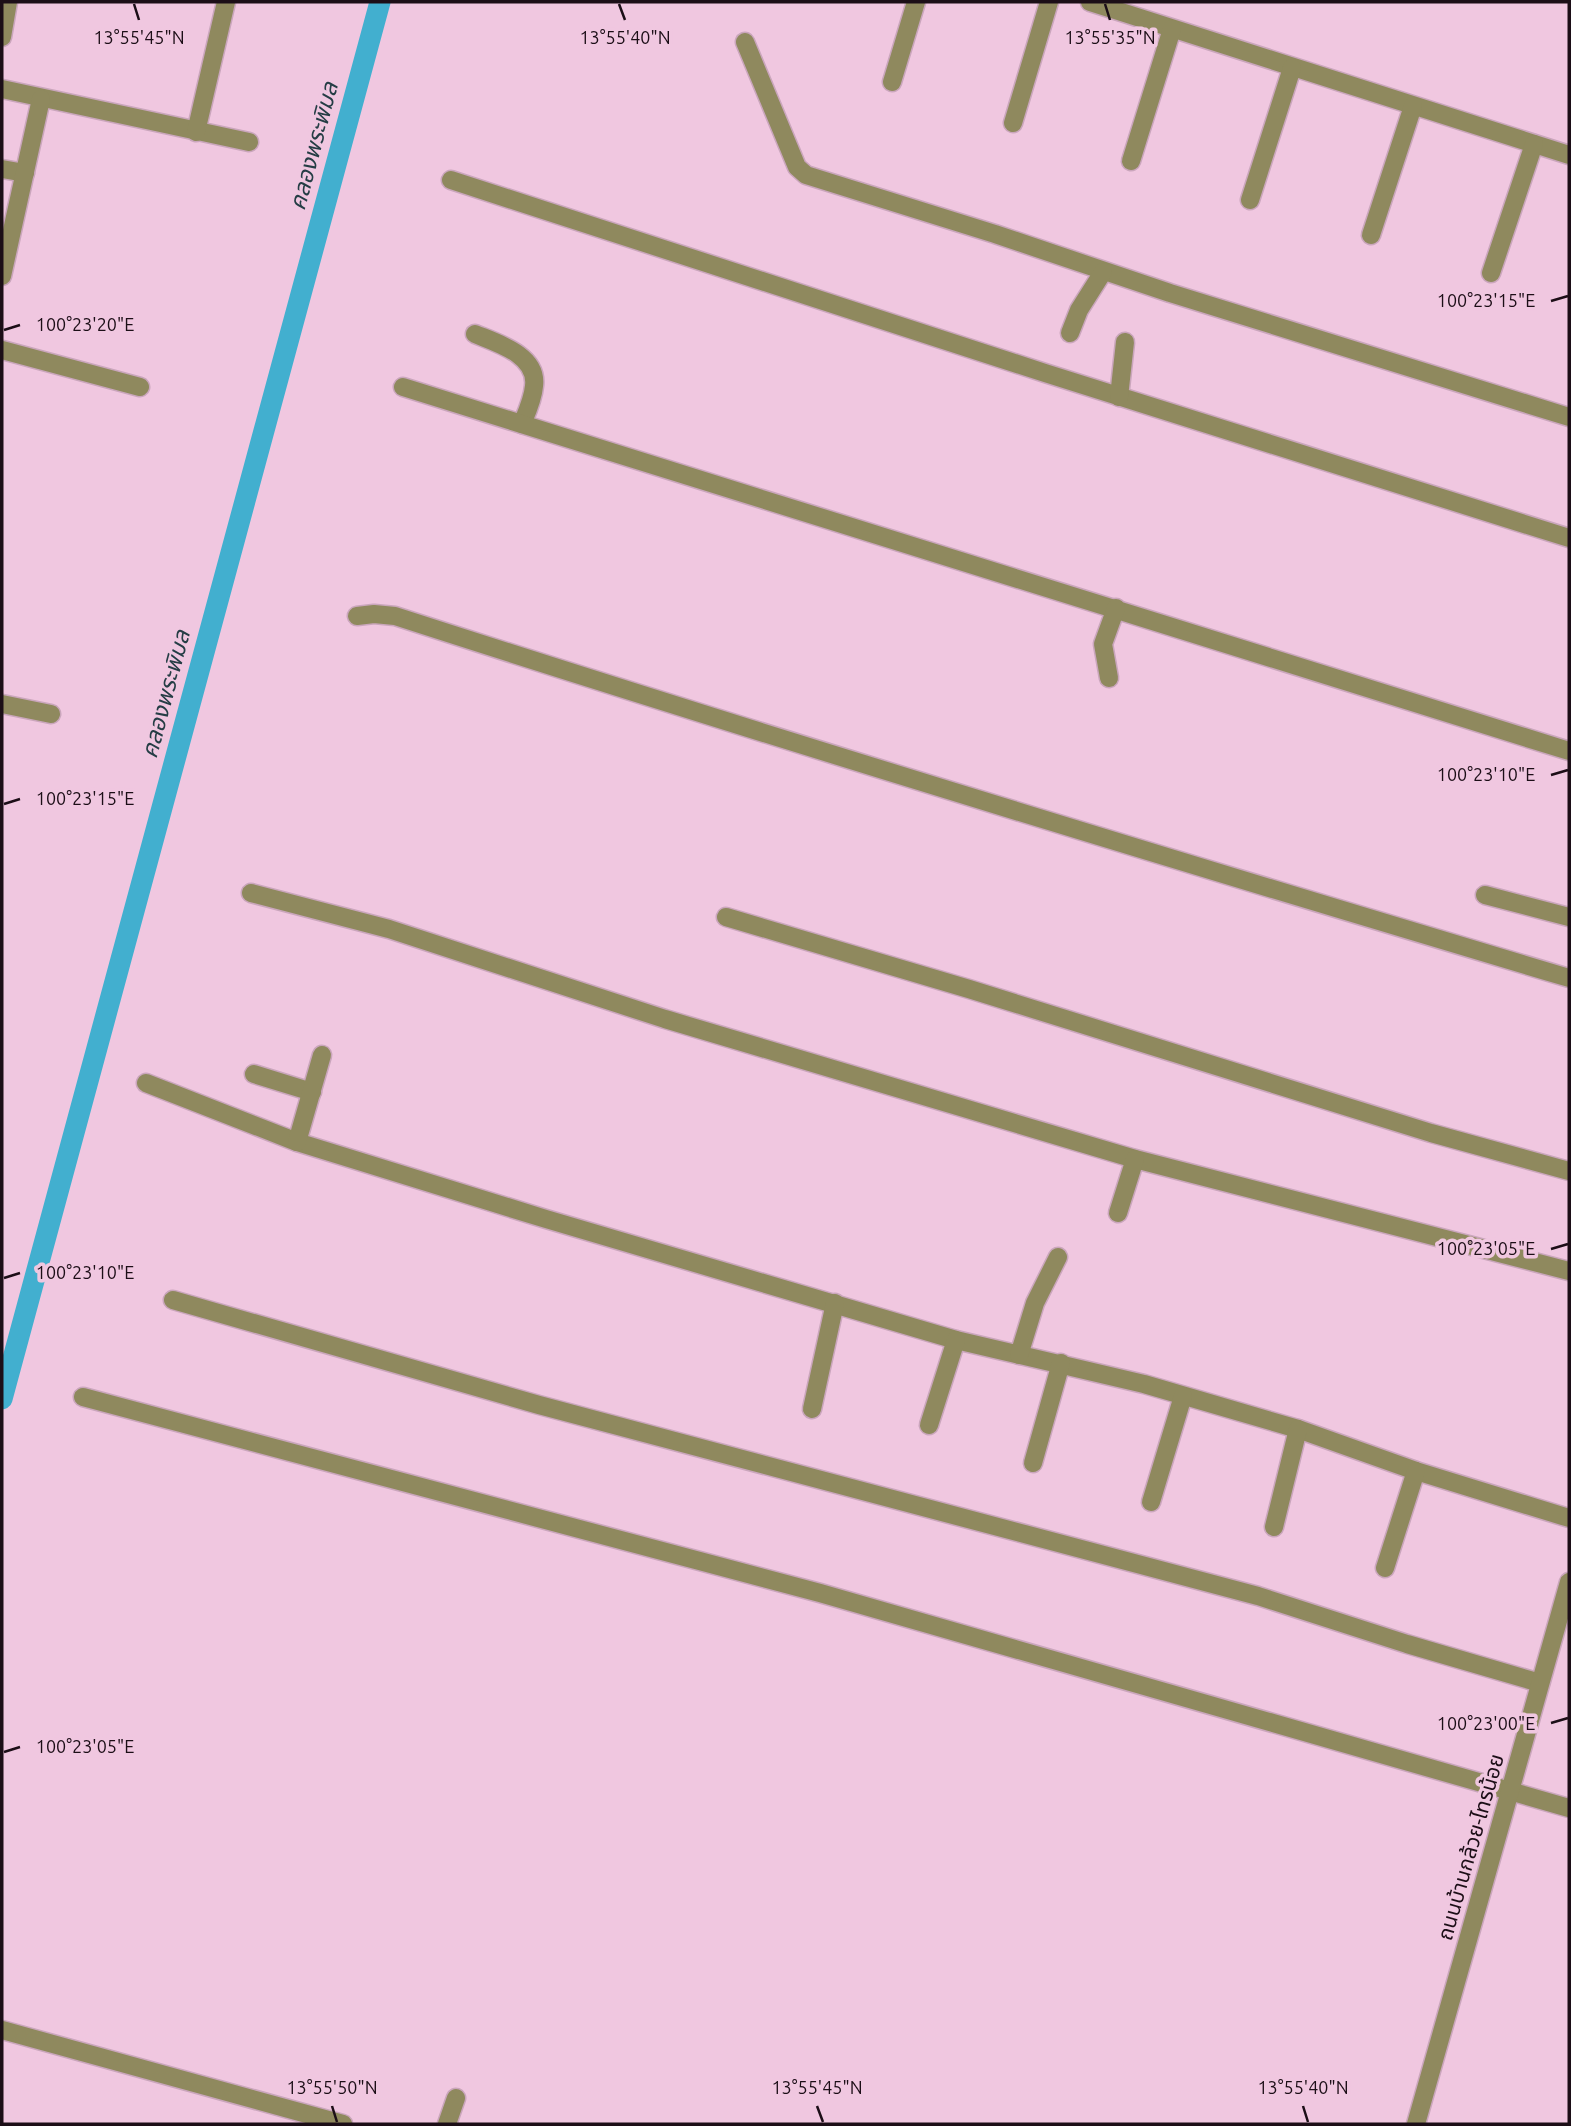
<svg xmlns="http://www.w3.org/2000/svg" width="1571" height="2126" font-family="Ubuntu,'Noto Sans Thai',sans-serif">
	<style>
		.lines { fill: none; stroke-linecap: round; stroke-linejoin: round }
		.canal { stroke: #42afcf; stroke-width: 21 }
		.minor-casing { stroke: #caa6bc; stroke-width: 21 }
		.minor { stroke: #8f895e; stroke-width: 18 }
		.ticks { fill: none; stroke: #1c0e17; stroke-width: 2.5 }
		.labels { text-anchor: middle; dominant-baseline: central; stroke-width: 7; stroke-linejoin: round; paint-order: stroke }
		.street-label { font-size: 21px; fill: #1c0e17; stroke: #f0c7e0 }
		.water-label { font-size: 23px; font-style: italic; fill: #253d45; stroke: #f0c7e0 }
		.ticks-label { font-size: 18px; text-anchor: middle; fill: #1c0e17; stroke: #f0c7e0; stroke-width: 7; stroke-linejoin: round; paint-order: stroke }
	</style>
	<rect width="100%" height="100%" fill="#f0c7e0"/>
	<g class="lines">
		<path class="canal" d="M 2,1399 L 380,2"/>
		<defs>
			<g id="minor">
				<path d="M 1090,2 L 1569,155"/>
				<path d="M 2,37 L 8,2"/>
				<path d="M 745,42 L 797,167 L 806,175 L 995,234 L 1170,293 L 1569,417"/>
				<path d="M 892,82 L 916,2"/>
				<path d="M 2,89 L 249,142"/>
				<path d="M 1013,123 L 1049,2"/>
				<path d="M 196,132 L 226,2"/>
				<path d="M 1131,161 L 1172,29"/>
				<path d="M 2,169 L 25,173"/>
				<path d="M 451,180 L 1045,373 L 1569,538"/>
				<path d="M 1250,200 L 1292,68"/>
				<path d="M 1371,235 L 1413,106"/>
				<path d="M 1491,273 L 1534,144"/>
				<path d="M 2,276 L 41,99"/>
				<path d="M 1070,333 L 1079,310 L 1103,272"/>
				<path d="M 475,334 C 497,343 538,355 534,386 C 533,399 527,412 522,424"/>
				<path d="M 2,350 L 140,387"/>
				<path d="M 403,387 L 1569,751"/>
				<path d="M 1119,397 L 1125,342"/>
				<path d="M 357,616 L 374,614 L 395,616 C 785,742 1177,861 1569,978"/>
				<path d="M 1109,678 L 1103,644 L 1116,608"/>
				<path d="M 2,704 L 51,714"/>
				<path d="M 251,893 L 389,929 L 665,1019 L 1135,1159 L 1569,1271"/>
				<path d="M 1485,895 L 1569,917"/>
				<path d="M 726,917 L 969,989 L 1431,1133 L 1569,1171"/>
				<path d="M 254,1074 L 312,1092"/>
				<path d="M 146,1083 L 297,1142 L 546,1219 L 956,1340 L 1144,1384 L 1298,1429 L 1416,1471 L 1569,1518"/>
				<path d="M 297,1142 L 322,1055"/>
				<path d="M 1118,1213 L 1135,1159"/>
				<path d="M 173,1300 L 539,1405 L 1258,1596 L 1407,1644 L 1540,1683"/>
				<path d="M 1019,1355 L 1035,1303 L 1058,1257"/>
				<path d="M 83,1397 L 820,1593 L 1569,1808"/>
				<path d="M 812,1409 L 835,1303"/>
				<path d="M 929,1425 L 956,1340"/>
				<path d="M 1033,1463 L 1061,1363"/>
				<path d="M 1151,1502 L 1183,1396"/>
				<path d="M 1274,1527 L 1298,1429"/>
				<path d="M 1385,1568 L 1416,1471"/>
				<path d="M 2,2030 L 343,2124"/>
				<path d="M 447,2124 L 456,2098"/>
				<path d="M 1416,2124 L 1569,1582"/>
			</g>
		</defs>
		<use href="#minor" class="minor-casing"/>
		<use href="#minor" class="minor"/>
	</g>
	<path class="ticks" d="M 134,4 L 139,20M 619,4 L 625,20M 1105,4 L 1110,20M 1551,301 L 1568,296M 4,330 L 20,325M 1551,775 L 1568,770M 4,804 L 20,799M 1551,1249 L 1568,1244M 4,1278 L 20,1273M 1551,1723 L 1568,1718M 4,1752 L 20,1747M 332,2106 L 337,2122M 817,2106 L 823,2122M 1303,2106 L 1308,2122"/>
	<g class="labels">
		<g class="street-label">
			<text transform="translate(1470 1847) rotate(-74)">ถนนบ้านกล้วย-ไทรน้อย</text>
		</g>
		<g class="water-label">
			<text transform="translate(313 146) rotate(-75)">คลองพระพิมล</text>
			<text transform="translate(165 694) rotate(-75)">คลองพระพิมล</text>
		</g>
	</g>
	<g class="ticks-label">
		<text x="139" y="44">13°55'45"N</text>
		<text x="625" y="44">13°55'40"N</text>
		<text x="1110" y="44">13°55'35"N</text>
		<text x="1486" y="307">100°23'15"E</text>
		<text x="85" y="331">100°23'20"E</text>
		<text x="1486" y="781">100°23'10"E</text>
		<text x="85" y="805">100°23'15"E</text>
		<text x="1486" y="1255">100°23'05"E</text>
		<text x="85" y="1279">100°23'10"E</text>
		<text x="1486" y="1730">100°23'00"E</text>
		<text x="85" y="1753">100°23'05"E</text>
		<text x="332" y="2094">13°55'50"N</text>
		<text x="817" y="2094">13°55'45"N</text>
		<text x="1303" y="2094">13°55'40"N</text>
	</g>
	<rect width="1571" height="2126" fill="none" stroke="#1c0e17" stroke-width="7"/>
</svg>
